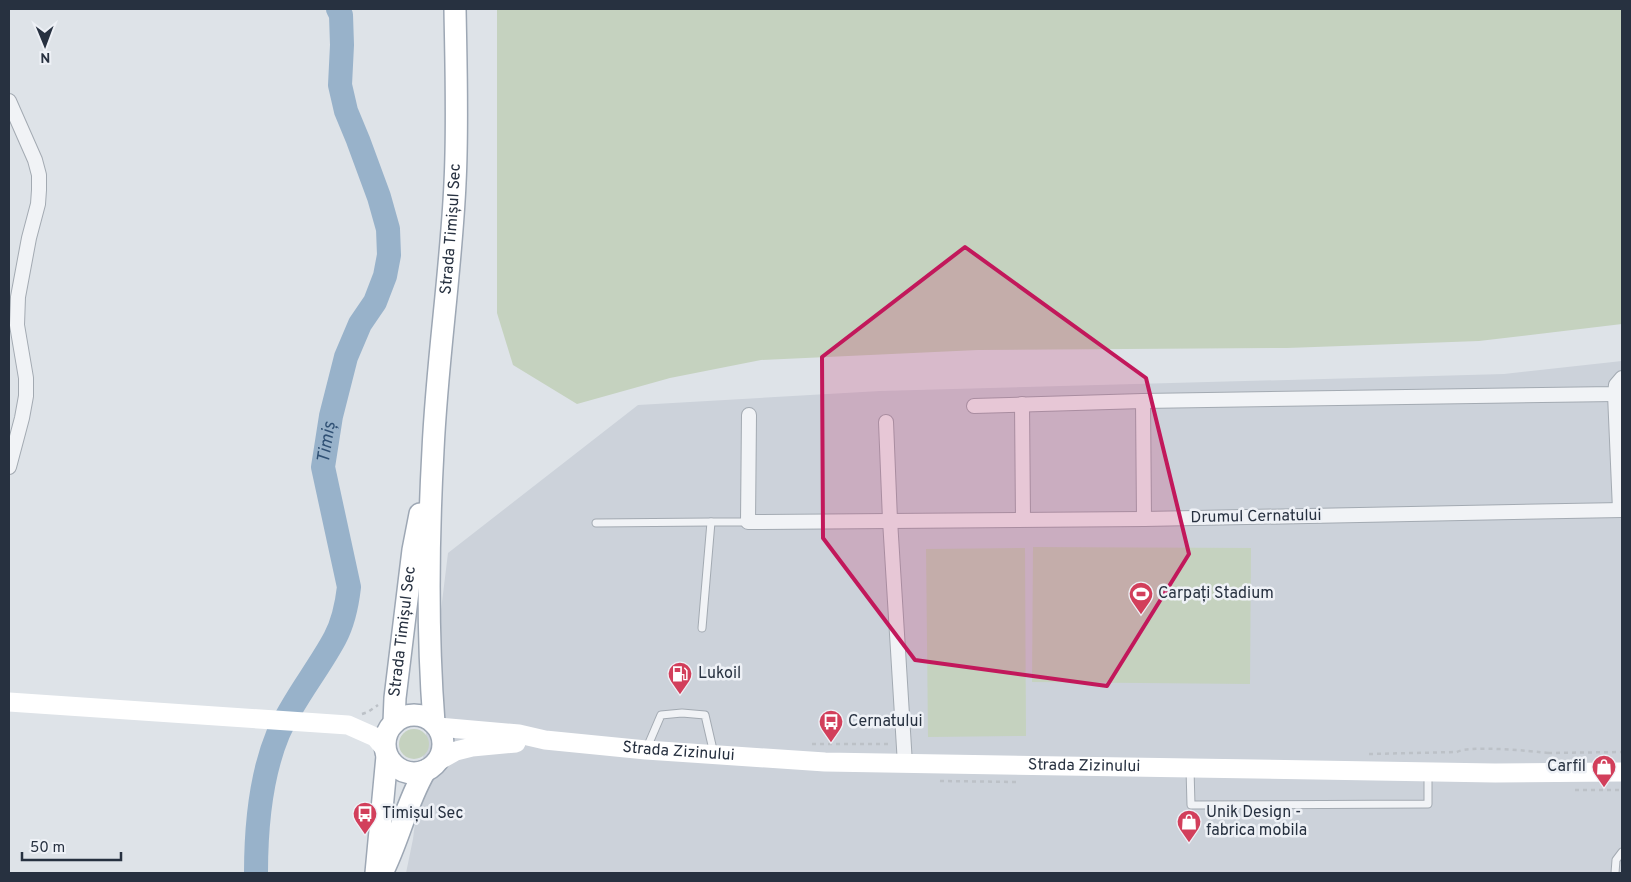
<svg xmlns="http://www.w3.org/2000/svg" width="1631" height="882" font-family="Overpass,sans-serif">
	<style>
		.built { fill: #ccd2da }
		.green { fill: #c5d2bf }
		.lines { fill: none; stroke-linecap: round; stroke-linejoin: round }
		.river { stroke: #98b2ca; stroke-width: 24 }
		.service-casing { stroke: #a3aab2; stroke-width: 9 }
		.minor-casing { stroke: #a3aab2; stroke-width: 16 }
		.primary-casing { stroke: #9da7b4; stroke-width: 24 }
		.path { stroke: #bcc1c7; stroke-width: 2.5; stroke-dasharray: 4 4; stroke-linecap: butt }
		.service { stroke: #f1f3f6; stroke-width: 7 }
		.minor { stroke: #f1f3f6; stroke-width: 14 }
		.secondary { stroke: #fff; stroke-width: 19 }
		.primary { stroke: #fff; stroke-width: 21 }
		.marked { fill: #c2185b; fill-opacity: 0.2; stroke: #c2185b; stroke-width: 4; stroke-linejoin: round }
		.labels { text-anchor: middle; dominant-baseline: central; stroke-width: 5; stroke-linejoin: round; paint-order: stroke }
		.street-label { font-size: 16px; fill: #273140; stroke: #eef1f6 }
		.poi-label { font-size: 16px; fill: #273140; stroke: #eef1f6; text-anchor: start }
		.water-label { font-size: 18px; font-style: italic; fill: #305175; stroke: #eef1f6 }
	</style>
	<rect width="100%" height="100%" fill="#dee3e8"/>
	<path class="built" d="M 1622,361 L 1622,873 L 406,873 L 413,839 L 448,553 L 638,405 L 880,391 L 1504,374 Z"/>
	<g class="green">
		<path d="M 497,9 L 1622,9 L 1622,324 L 1479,341 L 1287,348 L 978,350 L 761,360 L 670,378 L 577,404 L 513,365 L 497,313 Z"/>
		<path d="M 1033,547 L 1251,548 L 1250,684 L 1032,682 Z"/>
		<path d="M 1025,548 L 1026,736 L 928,737 L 926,549 Z"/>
		<circle cx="414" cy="744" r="15"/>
	</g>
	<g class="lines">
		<path class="river" id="s1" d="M 256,873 C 256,829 261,775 278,734 C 292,701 318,670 335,638 C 343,623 347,604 349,587 L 323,467 L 331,416 L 346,357 L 360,324 L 375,302 L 385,276 L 389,255 L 388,229 L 379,197 L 358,140 L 346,111 L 340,85 L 342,45 L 341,15 L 338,9"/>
		<defs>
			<g id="service">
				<path d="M 596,523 L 711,522"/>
				<path d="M 702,628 L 711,522 L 748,522"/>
				<path d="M 646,750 L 661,715 L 682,713 L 705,715 L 714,754"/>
				<path d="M 1190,769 L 1191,805 L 1428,804 L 1428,772"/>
				<path d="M 1615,873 L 1616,860 L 1622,852"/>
			</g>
			<g id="minor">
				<path d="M 9,101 L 35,160 L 39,175 L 39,190 L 38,204 L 29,238 L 18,297 L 17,325 L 26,378 L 26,396 L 22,418 L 9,467"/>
				<path d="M 1615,394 L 1620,510"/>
				<path d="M 1143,401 L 1144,519"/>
				<path d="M 1022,404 L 1023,519"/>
				<path d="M 974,406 L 1143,401 L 1615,394 L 1616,385 L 1622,378"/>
				<path d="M 749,415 L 748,522 L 1144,519 L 1622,510"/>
				<path d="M 886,422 L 890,520 L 905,764"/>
			</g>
			<g id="primary">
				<circle cx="414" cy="744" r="29"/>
				<path id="s3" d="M 394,723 L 395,698 L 413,550 L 420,514"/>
				<path id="s4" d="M 434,723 C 427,632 428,541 433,450 C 437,361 451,272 455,183 C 458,125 456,67 455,9"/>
				<path d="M 376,873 L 387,756"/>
				<path d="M 382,873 C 399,840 406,803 425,771"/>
			</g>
		</defs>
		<use href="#service" class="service-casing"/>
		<use href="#minor" class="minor-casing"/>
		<use href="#primary" class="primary-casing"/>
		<g class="path">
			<path d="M 362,714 L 368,712 L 378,705"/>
			<path d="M 812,744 L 892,744"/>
			<path d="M 1548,753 L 1622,752"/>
			<path d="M 1369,754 L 1457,752 C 1469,745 1532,751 1548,753 L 1548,757"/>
			<path d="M 940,781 L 1017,782"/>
			<path d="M 1575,790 L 1622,790"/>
		</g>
		<use href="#service" class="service"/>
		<use href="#minor" class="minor"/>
		<g class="secondary">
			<path d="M 9,702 L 348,725 L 375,737 L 385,749"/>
			<path id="s2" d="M 438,727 L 519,734 L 545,740 L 646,750 L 825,762 L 1495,773 L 1622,772"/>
			<path d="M 438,761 L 456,751 L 472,747 L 516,743"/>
		</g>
		<use href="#primary" class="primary"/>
	</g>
	<path class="marked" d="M 965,247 L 1146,378 L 1189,554 L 1107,686 L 915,660 L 823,538 L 822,357 Z"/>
	<defs>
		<symbol id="stadium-pin" viewBox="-11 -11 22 30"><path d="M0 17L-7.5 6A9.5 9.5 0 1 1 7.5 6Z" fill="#d23f5b" stroke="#eef1f6"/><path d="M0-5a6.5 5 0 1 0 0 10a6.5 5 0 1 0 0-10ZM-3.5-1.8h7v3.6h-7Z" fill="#fff"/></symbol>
		<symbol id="fuel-pin" viewBox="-11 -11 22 30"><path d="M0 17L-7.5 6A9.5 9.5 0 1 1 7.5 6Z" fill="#d23f5b" stroke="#eef1f6"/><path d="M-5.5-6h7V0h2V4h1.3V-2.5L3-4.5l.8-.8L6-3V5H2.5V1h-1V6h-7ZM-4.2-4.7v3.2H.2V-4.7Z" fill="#fff"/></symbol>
		<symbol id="bus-pin" viewBox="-11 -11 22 30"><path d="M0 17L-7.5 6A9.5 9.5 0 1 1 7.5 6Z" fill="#d23f5b" stroke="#eef1f6"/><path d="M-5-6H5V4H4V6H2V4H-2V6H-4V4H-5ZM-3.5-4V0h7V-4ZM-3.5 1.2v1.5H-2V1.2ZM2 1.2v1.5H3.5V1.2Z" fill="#fff"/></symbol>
		<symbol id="shop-pin" viewBox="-11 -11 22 30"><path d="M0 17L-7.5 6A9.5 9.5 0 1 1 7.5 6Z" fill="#d23f5b" stroke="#eef1f6"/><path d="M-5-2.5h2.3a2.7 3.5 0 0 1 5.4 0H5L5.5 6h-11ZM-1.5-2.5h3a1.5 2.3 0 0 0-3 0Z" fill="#fff"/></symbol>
	</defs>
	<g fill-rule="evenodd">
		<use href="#stadium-pin" x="1127" y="580" width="28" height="38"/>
		<use href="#fuel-pin" x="666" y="660" width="28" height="38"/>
		<use href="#bus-pin" x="817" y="708" width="28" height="38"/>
		<use href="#shop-pin" x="1590" y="753" width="28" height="38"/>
		<use href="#bus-pin" x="351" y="800" width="28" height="38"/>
		<use href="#shop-pin" x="1175" y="808" width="28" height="38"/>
	</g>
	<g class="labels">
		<g class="street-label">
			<text stroke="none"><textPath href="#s4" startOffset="495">Strada Timișul Sec</textPath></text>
			<text transform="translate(1256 517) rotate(-1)">Drumul Cernatului</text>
			<text stroke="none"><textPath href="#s3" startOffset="92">Strada Timișul Sec</textPath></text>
			<text stroke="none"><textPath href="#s2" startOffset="242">Strada Zizinului</textPath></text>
			<text stroke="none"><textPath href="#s2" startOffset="648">Strada Zizinului</textPath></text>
		</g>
		<g class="poi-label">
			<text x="1158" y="594">Carpați Stadium</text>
			<text x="698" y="674">Lukoil</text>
			<text x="848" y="722">Cernatului</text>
			<text x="1586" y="767" text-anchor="end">Carfil</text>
			<text x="1206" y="813">Unik Design -<tspan x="1206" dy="18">fabrica mobila</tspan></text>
			<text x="382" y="814">Timișul Sec</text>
		</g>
		<g class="water-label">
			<text stroke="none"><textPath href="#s1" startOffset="454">Timiș</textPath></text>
		</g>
	</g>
	<rect width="1631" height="882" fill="none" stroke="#273140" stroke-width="20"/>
	<g transform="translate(45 45) rotate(179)" stroke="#eef1f6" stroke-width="4" paint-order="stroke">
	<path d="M0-4L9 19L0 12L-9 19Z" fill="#273140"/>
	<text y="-8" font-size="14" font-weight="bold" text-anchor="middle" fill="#273140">N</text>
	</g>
	<path d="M22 852v8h99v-8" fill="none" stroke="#273140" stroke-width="2.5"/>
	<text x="30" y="852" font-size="15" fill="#273140" stroke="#eef1f6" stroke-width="4" paint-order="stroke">50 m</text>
</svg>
